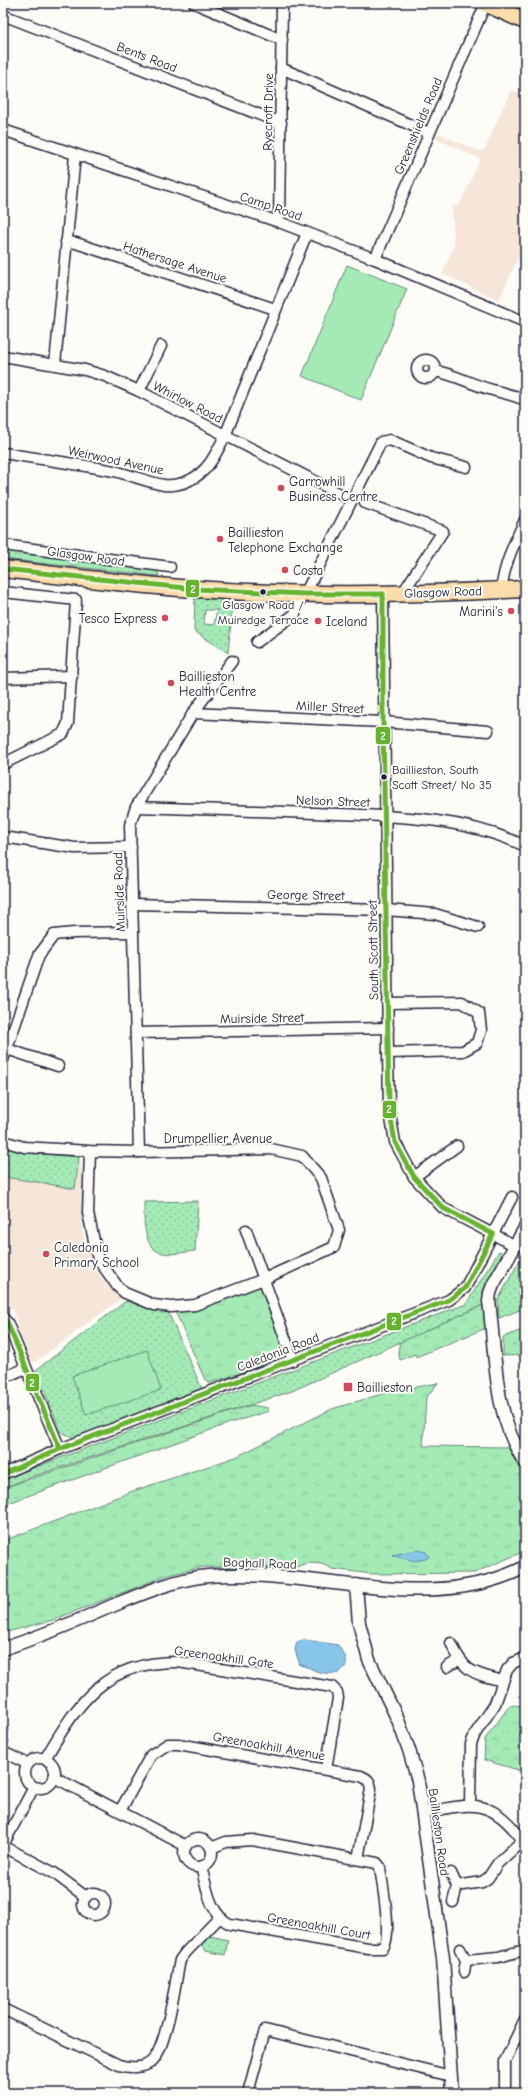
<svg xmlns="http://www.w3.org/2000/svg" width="528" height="2096" font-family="'Comic Neue',sans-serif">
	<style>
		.built { fill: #f6e6da }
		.grass { fill: url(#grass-tufts); stroke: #638678 }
		.forest { fill: url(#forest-crowns); stroke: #638678 }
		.park { fill: url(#park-dots); stroke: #638678; fill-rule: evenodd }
		.pitch { fill: #a4eab5; stroke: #638678 }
		.water { fill: #88c6e9; stroke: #5f84a3 }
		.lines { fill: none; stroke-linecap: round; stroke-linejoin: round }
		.minor-casing { stroke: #22223b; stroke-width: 13 }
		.tertiary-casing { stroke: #22223b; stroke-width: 15 }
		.primary-casing { stroke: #22223b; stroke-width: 19 }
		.minor { stroke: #fdfcf7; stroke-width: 10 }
		.tertiary { stroke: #fdfcf7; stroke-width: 12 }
		.primary { stroke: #fbddab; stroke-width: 16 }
		.bus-1-casing { stroke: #fdfcf7; stroke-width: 8 }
		.bus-1 { stroke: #65b32e; stroke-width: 5 }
		.poi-dot { fill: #d1495b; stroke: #fdfcf7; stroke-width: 1.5 }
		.bus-dot { fill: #22223b; stroke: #fdfcf7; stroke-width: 1.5 }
		.labels { text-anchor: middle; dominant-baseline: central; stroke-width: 4; stroke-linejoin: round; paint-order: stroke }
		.bus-label { font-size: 12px; fill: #22223b; stroke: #fdfcf7 }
		.street-label { font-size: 13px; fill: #22223b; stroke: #fdfcf7 }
		.poi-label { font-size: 13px; fill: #22223b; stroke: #fdfcf7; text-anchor: start }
		.line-badge { stroke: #fdfcf7; stroke-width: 1.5 }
		.badge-label { font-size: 11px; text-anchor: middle; font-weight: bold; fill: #fff }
	</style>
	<defs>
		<pattern id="grass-tufts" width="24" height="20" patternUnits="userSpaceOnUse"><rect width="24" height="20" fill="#a4eab5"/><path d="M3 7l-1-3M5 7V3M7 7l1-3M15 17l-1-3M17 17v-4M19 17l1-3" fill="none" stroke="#8dc89d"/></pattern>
		<pattern id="forest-crowns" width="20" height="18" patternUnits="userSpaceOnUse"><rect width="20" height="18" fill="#a4eab5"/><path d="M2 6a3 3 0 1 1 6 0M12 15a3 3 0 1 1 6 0" fill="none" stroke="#8dc89d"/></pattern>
		<pattern id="park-dots" width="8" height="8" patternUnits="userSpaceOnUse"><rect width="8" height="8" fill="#a4eab5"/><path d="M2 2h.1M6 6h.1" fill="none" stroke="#8dc89d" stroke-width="1.8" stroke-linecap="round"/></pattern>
	</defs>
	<rect width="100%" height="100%" fill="#fdfcf7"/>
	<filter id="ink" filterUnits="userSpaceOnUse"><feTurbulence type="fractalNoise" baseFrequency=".025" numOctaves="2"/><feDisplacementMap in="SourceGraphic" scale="8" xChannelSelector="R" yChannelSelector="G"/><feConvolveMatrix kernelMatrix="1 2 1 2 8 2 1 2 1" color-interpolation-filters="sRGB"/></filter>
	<g filter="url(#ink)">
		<g class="built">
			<path d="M 511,90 L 525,96 L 525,260 L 518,258 L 499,300 L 442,274 L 454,246 L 452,206 L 459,206 L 480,159 L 435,138 L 437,133 L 479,151 L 485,149 Z"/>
			<path d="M 3,1143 L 37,1154 L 72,1154 L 80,1159 L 83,1174 L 82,1228 L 86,1246 L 92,1262 L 104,1281 L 122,1298 L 32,1364 L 19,1331 L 13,1310 L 3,1301 Z"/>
		</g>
		<g class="grass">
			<path d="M 3,550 L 132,564 L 157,569 L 159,576 L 3,559 Z"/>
			<path d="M 261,1283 L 284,1345 L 273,1363 L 209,1383 L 205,1380 L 175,1311 Z"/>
			<path d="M 438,1383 L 426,1398 L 423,1446 L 508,1447 L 525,1480 L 525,1551 L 474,1573 L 372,1574 L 332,1569 C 323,1562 305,1561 295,1568 L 203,1567 L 180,1572 L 165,1576 L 53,1620 L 3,1633 L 3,1541 L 133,1491 L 236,1457 L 332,1409 L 385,1393 Z"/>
			<path d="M 251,1405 L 268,1408 L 269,1411 L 230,1423 L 3,1505 L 3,1488 Z"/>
		</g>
		<g class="forest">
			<path d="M 487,1303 L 486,1328 L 416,1357 L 415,1354 L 400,1360 L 398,1351 L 400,1342 Z"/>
			<path d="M 525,1329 L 525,1355 L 503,1356 L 503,1337 Z"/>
			<path d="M 510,1705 L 525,1706 L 525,1772 L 484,1760 L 485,1739 Z"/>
		</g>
		<g class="park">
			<path d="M 195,598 L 233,600 L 228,653 L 194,631 ZM 205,610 L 217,610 L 214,625 L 204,624 Z"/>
			<path d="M 3,1145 L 43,1154 L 79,1157 L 75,1189 L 44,1183 L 3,1177 Z"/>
			<path d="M 198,1201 L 195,1251 C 185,1252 173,1255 163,1253 C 142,1250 144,1218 144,1202 Z"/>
			<path d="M 499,1251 L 503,1253 L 505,1257 L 487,1303 L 292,1391 L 28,1478 L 3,1488 L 3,1480 L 7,1478 L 466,1304 Z"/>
			<path d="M 522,1256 L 525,1258 L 525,1308 L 499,1318 L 498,1300 Z"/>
			<path d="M 126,1301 L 155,1310 L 168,1312 L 202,1389 L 75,1438 L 61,1432 L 36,1370 Z"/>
			<path d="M 210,1936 L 228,1940 L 225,1955 L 206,1951 L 200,1944 Z"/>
		</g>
		<g class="pitch">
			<path d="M 347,265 L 407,289 L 361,400 L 302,376 Z"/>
			<path d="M 147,1350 L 161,1390 L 86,1415 L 72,1376 Z"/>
		</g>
		<g class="water">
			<path d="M 417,1550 L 426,1552 L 429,1557 C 417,1564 405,1559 392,1555 Z"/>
			<path d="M 305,1640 L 338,1645 L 346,1658 L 346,1666 L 339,1673 C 333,1673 325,1674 319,1672 C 312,1670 308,1666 300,1665 L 295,1650 L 297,1642 Z"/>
		</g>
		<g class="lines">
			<defs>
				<g id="minor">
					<path d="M 194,3 L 282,40"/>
					<path d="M 3,15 L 281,123"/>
					<path d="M 281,68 L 429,133"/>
					<path d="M 3,130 L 279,222 L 375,259 L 525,322"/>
					<path d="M 279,222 L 282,3"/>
					<path d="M 66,242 L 76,243 L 275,309"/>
					<path d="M 375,259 L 486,3"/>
					<path d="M 3,356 L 85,370 L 105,376 L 139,391 L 352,500"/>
					<circle cx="426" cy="369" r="9"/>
					<path d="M 55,364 L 75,155"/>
					<path d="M 435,371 C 454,374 470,384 489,389 C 502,393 511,394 525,400"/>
					<path d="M 139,391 L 161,346"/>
					<path d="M 3,453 C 40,459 77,464 114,471 C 131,475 147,482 164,485 C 172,486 183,484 190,480 C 209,471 216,453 225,436 L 307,233"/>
					<path d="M 365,503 L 443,531 L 402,594"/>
					<path d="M 3,545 L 170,567"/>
					<path d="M 501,591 C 504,565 514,543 525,520"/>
					<path d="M 3,592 L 76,600 L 68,723 L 63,734 L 3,764"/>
					<path d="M 383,594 L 388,1053 L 389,1107 L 395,1142 L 414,1177 L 443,1208 L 514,1245"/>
					<path d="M 257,642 L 295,614 L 298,603 L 305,594 L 381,442 L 390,440 L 431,458 L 466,467"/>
					<path d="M 3,678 L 72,676"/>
					<path d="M 193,713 L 383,722 L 488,731"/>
					<path d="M 136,807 C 195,809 255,811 314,813 C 385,816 460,815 525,846"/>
					<path d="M 3,837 L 75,848 L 131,847"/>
					<path d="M 132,904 L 386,910 L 435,914 L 478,927"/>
					<path d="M 387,1003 L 462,1002 L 479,1013 L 481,1030 L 477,1043 L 463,1051 L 388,1053"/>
					<path d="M 136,1033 L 388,1028"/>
					<path d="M 7,1049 L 58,1066"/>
					<path d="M 3,1060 L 39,955 L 54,935 L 74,933 L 133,932"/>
					<path d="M 3,1141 L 24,1147 L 90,1151 L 139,1152 L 271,1149 L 302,1156 L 321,1178 L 339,1230 L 334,1247 L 264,1279 L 195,1305 L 171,1307 L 154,1305 L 125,1293 L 118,1287 L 98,1259 L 88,1213 L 90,1151"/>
					<path d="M 139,1152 L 130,825 L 136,807 L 193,713 L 232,661"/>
					<path d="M 414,1177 L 457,1146"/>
					<path d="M 246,1230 L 293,1360"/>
					<path d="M 3,1318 L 7,1322 L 60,1449"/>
					<path d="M 3,1378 L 26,1368"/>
					<path d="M 3,1474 L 60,1449 L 449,1300 L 465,1288 L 512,1197"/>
					<path d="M 451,1643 C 465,1673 472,1673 503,1681"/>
					<path d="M 447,1667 L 459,1660"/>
					<path d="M 3,1752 L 28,1764"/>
					<circle cx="40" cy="1773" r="15"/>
					<path d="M 45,1759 C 78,1702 105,1661 178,1662 L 332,1687 L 337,1692 L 338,1698 L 326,1769"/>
					<path d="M 54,1777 L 186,1846"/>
					<path d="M 470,1805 L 471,1744 L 475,1734 L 495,1704 L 507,1670 L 513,1663 L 525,1658"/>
					<path d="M 120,1811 L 151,1755 L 168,1744 L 178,1744 L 361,1776 C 368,1779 370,1781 371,1789 L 358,1859"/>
					<path d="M 424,1813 C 475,1802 491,1798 525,1843"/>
					<circle cx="198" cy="1853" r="14"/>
					<path d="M 3,1845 L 34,1787"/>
					<path d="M 3,1846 L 54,1873 L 86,1897"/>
					<path d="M 201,1867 C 207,1887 209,1914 230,1924 L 368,1948 L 383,1948 C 393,1936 382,1884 380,1867 L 377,1863 L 252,1840 L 226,1842 L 211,1848"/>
					<path d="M 451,1873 L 457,1886 L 453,1902"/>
					<path d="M 457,1886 L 482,1882 L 488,1878 L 498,1863 L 523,1840"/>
					<circle cx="94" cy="1904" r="11"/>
					<path d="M 460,1949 L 466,1960 L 464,1972"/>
					<path d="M 466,1960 L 498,1957 L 525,1950"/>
					<path d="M 3,2009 L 119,2065 C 129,2068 144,2069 152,2061 C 167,2047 175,1983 180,1960 L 186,1952 L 219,1918"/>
					<path d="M 248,2093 L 265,2030 L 451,2076"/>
					<path d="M 505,2093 L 505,2061 L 525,2019"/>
				</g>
				<g id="tertiary">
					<path d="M 525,1228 L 493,1285 L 490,1293 L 489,1301 C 496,1356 493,1415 525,1462"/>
					<path d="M 356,1585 L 359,1623 L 369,1660 L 398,1720 L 409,1750 L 418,1781 L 443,1958 L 452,2093"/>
					<path d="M 3,1649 C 38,1637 73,1623 107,1608 C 139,1595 174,1579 208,1576 C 312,1567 428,1617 525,1567"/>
				</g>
				<g id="primary">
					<path d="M 485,3 L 525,21"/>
					<path d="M 3,569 C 67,576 131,585 196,589 C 305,597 416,595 525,589"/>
				</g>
			</defs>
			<use href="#minor" class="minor-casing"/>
			<use href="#tertiary" class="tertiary-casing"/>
			<use href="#primary" class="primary-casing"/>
			<use href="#minor" class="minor"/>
			<use href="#tertiary" class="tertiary"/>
			<use href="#primary" class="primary"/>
			<defs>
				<g id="bus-1">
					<path d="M 3,569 L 195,589 L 305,594 L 383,594"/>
					<path d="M 383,594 L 383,722 L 389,1107 L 395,1142 L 414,1177 L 443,1208 L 493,1234"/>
					<path d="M 3,1318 L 7,1322 L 60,1449"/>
					<path d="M 3,1474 L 60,1449 L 449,1300 L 465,1288 L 493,1234"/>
				</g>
			</defs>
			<use href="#bus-1" class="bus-1-casing"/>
			<use href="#bus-1" class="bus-1"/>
		</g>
	</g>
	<g class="poi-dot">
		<circle cx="281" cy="488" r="4"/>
		<circle cx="220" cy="539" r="4"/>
		<circle cx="285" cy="570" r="4"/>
		<circle cx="511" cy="611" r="4"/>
		<circle cx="165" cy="618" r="4"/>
		<circle cx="318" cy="621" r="4"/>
		<circle cx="171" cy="683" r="4"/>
		<circle cx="46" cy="1254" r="4"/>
		<rect x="343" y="1382" width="10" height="10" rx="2"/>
	</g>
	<g class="bus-dot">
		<circle cx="263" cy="592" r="3.5"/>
		<circle cx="384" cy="777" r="3.5"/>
	</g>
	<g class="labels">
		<g class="bus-label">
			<text x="263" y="605">Glasgow Road /<tspan x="263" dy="15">Muiredge Terrace</tspan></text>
			<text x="392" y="770" text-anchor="start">Baillieston, South<tspan x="392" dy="15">Scott Street/ No 35</tspan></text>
		</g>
		<g class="street-label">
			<text transform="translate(147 57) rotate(21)">Bents Road</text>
			<text transform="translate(268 112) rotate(-89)">Ryecroft Drive</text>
			<text transform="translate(418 126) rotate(-67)">Greenshields Road</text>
			<text transform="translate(271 206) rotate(19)">Camp Road</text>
			<text transform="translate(175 262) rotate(18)">Hathersage Avenue</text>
			<text transform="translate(188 402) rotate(27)">Whirlow Road</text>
			<text transform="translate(116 460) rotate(12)">Weirwood Avenue</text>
			<text transform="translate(86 556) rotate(8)">Glasgow Road</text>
			<text transform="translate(443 592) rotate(-2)">Glasgow Road</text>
			<text transform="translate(330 707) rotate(3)">Miller Street</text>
			<text transform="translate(333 801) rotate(2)">Nelson Street</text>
			<text transform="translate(119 892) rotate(-92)">Muirside Road</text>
			<text transform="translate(306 895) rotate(1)">George Street</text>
			<text transform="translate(373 950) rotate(-91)">South Scott Street</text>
			<text transform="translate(262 1018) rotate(-1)">Muirside Street</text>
			<text x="218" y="1138">Drumpellier Avenue</text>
			<text transform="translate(278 1352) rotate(-21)">Caledonia Road</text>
			<text transform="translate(260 1563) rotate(2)">Boghall Road</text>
			<text transform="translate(224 1657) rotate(8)">Greenoakhill Gate</text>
			<text transform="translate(269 1746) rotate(10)">Greenoakhill Avenue</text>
			<text transform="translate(439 1832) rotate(82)">Baillieston Road</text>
			<text transform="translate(319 1926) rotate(10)">Greenoakhill Court</text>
		</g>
		<g class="poi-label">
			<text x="289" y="481">Garrowhill<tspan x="289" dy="15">Business Centre</tspan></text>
			<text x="228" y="532">Baillieston<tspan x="228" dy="15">Telephone Exchange</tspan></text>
			<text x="293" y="570">Costa</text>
			<text x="503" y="611" text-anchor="end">Marini's</text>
			<text x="157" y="618" text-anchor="end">Tesco Express</text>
			<text x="326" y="621">Iceland</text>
			<text x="179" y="676">Baillieston<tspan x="179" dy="15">Health Centre</tspan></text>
			<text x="54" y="1247">Caledonia<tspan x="54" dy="15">Primary School</tspan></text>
			<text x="357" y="1387">Baillieston</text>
		</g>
	</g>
	<g class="line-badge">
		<rect x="185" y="579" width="15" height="19" rx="4" fill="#65b32e"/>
		<rect x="375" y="726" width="16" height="19" rx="4" fill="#65b32e"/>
		<rect x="382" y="1100" width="15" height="19" rx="4" fill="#65b32e"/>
		<rect x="386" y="1312" width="16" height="19" rx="4" fill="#65b32e"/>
		<rect x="25" y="1373" width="15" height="19" rx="4" fill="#65b32e"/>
	</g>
	<g class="badge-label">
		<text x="193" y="593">2</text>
		<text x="383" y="740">2</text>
		<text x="389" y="1113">2</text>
		<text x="394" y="1325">2</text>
		<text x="32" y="1387">2</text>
	</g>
	<rect width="528" height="2096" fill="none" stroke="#fdfcf7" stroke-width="16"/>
	<rect x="8" y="8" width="512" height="2080" fill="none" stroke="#22223b" stroke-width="1.5" filter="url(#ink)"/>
</svg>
